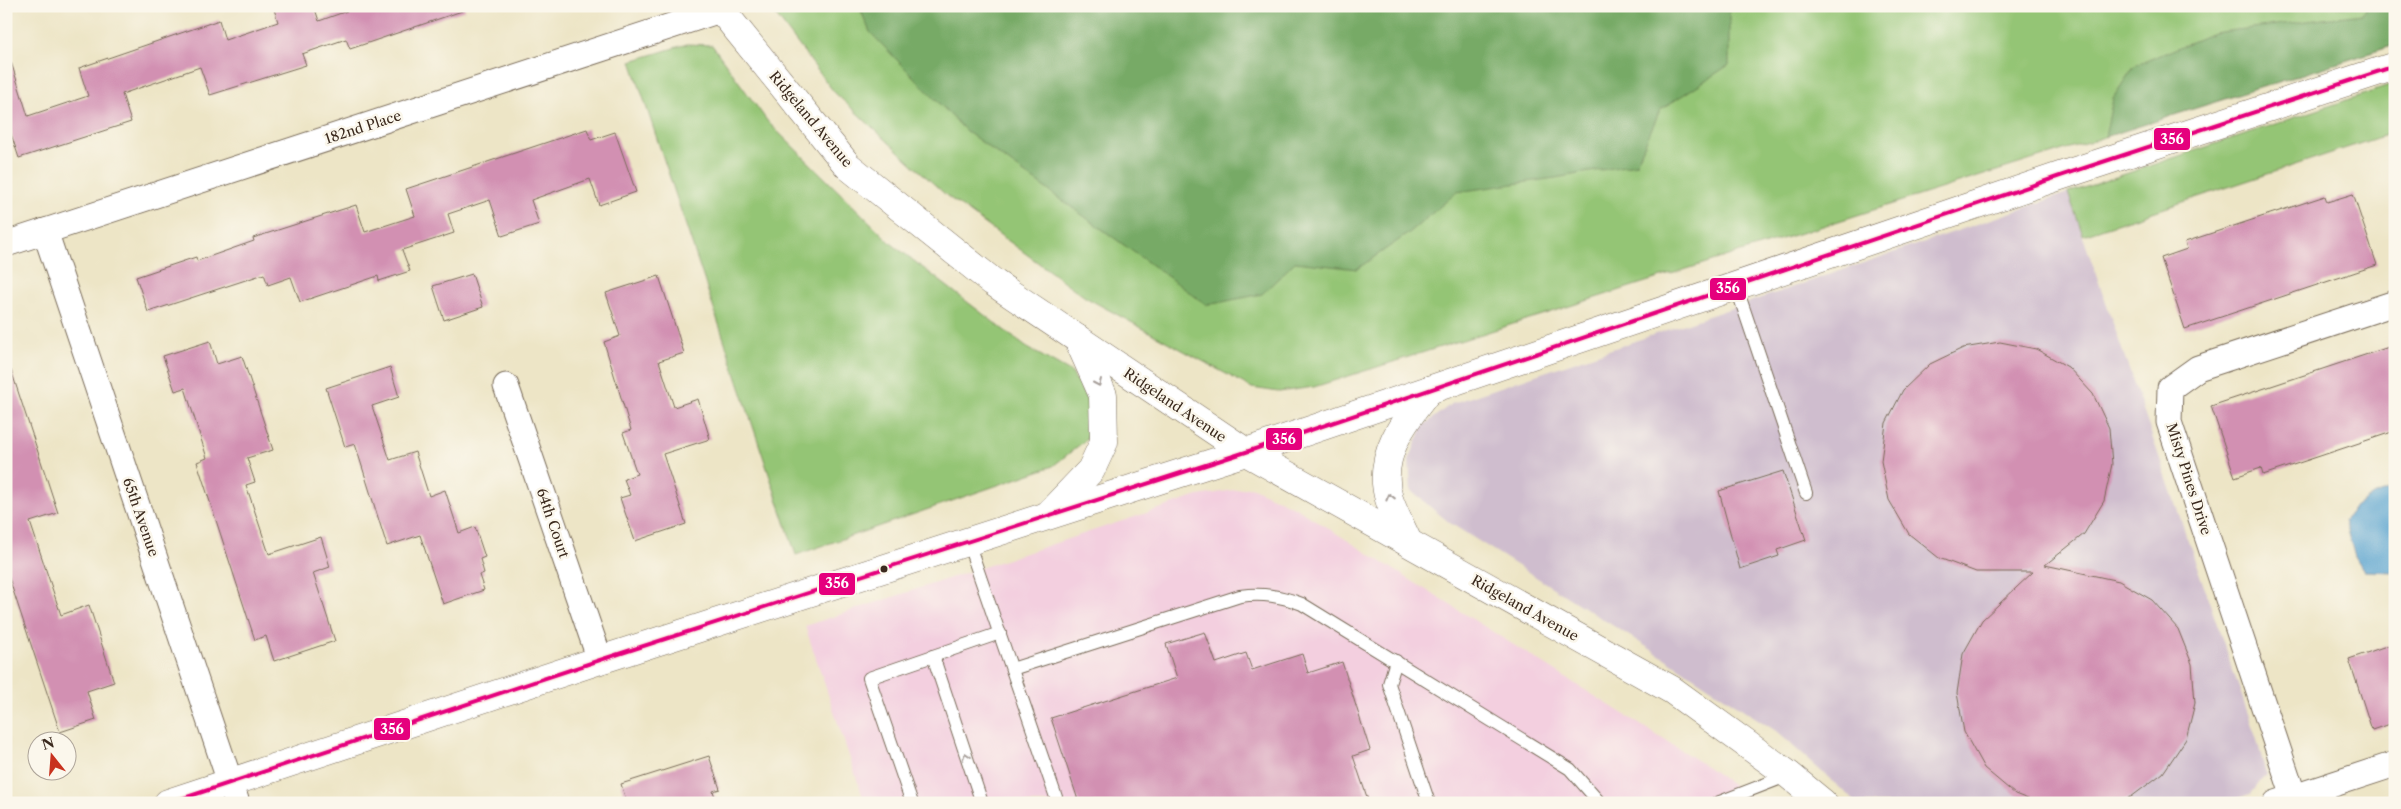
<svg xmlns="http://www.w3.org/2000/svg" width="2401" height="809" font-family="'Libre Caslon Text',serif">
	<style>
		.built { fill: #f3cfdf }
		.industrial { fill: #cfbdce }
		.green { fill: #94c575; stroke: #68784a }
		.forest { fill: #7a6; stroke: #596a42 }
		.water { fill: #57a2cf; stroke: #496676 }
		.building { fill: #d290b2 }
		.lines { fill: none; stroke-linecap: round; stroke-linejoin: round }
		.service-casing { stroke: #796b59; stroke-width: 14 }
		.minor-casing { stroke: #796b59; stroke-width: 27 }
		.tertiary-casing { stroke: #796b59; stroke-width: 29 }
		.service { stroke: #fff; stroke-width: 12 }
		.minor { stroke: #fff; stroke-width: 25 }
		.tertiary { stroke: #fff; stroke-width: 28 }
		.bus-1-casing { stroke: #fbf7ec; stroke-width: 8 }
		.bus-1 { stroke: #e5007d; stroke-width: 4 }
		.oneway { stroke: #a79f9a }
		.bus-dot { fill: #3b2a1e; stroke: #fbf7ec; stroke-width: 2 }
		.labels { text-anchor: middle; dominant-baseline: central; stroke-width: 5; stroke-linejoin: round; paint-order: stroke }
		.street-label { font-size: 14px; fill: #3b2a1e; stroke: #fbf7ec }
		.line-badge { stroke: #fbf7ec; stroke-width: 2 }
		.badge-label { font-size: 14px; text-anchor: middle; font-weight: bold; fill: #fff }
	</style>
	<rect width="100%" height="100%" fill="#fbf7ec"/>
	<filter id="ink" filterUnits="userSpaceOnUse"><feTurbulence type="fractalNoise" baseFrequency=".02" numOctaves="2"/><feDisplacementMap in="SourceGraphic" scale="10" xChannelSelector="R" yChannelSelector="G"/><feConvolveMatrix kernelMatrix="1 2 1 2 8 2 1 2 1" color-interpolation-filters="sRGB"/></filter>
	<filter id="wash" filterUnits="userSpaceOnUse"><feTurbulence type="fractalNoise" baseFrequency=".0096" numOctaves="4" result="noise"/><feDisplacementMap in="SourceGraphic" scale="20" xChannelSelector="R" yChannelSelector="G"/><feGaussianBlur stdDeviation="1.12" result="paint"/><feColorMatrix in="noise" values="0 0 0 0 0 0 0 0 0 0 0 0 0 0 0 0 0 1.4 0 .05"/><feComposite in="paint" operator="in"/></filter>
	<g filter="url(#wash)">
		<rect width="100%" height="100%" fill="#ede5c6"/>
		<path class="built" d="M 1251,487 L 1296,508 L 1709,768 L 1757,803 L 865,803 L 805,626 L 1198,496 Z"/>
		<path class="industrial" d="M 2068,193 L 2257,740 L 2266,774 L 2251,794 L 2224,803 L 1857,803 L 1776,731 L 1666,659 L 1450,523 L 1411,491 L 1409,460 L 1423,426 L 1451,404 Z"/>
		<g class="green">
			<path d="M 769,6 L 2395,6 L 2395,45 L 1314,387 L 1279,392 L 1252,388 L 1085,297 L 947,196 L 834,92 Z"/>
			<path d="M 687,44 L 712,45 L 768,122 L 892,244 L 1026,347 L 1072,373 L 1090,405 L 1087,439 L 1053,466 L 796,555 L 631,61 Z"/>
			<path d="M 2395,84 L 2395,132 L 2083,235 L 2068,193 Z"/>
		</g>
		<g class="forest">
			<path d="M 859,6 L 1729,6 L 1729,65 L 1660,110 L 1636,164 L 1555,178 L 1457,192 L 1409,233 L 1357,269 L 1295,262 L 1262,294 L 1207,305 L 966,131 L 870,32 Z"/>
			<path d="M 2368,6 L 2395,6 L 2395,45 L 2105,137 L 2113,98 L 2134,66 L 2213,33 L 2362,14 Z"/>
		</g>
		<path class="water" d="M 2395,487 L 2395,572 L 2364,571 L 2355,556 L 2344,521 C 2354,502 2376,495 2395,487 Z"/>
		<g id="blocks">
			<g class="building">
				<path d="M 273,6 L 314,6 L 319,21 L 361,6 L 464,6 L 465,10 L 350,49 L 346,39 L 302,54 L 306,65 L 210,95 L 200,67 L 122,94 L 131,122 L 19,158 L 6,119 L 6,63 L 11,62 L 28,116 L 88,96 L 79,68 L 219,20 L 225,40 L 278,22 Z"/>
				<path d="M 587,129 L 591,140 L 615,132 L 636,192 L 599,205 L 590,179 L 531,200 L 539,224 L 502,236 L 490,200 L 448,214 L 454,233 L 402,250 L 410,271 L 379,281 L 378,276 L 300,302 L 291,277 L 268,285 L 264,274 L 148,312 L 136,277 L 196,257 L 197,261 L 254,241 L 253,238 L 356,205 L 365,232 L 415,216 L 406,189 Z"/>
				<path d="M 2353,194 L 2377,265 L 2185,329 L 2161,258 L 2187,249 L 2185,242 L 2325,196 L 2327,202 Z"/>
				<path d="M 472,274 L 483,307 L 444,320 L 433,286 Z"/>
				<path d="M 659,276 L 684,353 L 659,361 L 674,407 L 698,399 L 710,439 L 663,454 L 686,524 L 635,541 L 620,498 L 630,495 L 624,479 L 637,474 L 623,433 L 631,430 L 604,342 L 620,336 L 606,293 Z"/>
				<path d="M 210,341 L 217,364 L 242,356 L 273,450 L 247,458 L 255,482 L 246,485 L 269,554 L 321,537 L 330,567 L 313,573 L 335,641 L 274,661 L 266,636 L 255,640 L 197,462 L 207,458 L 185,388 L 175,391 L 163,356 Z"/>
				<path d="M 2000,342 L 2036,349 L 2068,367 L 2093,394 L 2109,428 L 2112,464 L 2104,501 L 2084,534 L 2045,565 L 2119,581 L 2152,600 L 2178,629 L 2192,664 L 2195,703 L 2186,739 L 2163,773 L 2131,797 L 2113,803 L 2038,803 L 2015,794 L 1984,768 L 1964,732 L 1957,693 L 1963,654 L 1982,620 L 2033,572 L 1976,572 L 1939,558 L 1909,534 L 1889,500 L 1881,461 L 1886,423 L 1903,390 L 1930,364 L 1963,348 Z"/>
				<path d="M 2395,345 L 2395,431 L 2263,475 L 2261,468 L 2235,477 L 2211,406 Z"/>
				<path d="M 390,367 L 399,397 L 372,406 L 390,460 L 415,452 L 429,496 L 445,490 L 459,533 L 475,527 L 485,557 L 480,559 L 484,573 L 479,575 L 484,590 L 443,604 L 420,535 L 387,546 L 355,444 L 345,447 L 326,388 Z"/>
				<path d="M 6,370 L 11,370 L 58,513 L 30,522 L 61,615 L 89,605 L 114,682 L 87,691 L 96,720 L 60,732 L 6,569 Z"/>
				<path d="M 1783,471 L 1806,540 L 1777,550 L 1779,556 L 1740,569 L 1719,491 Z"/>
				<path d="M 1205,632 L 1216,663 L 1246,653 L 1252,670 L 1302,654 L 1308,673 L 1342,662 L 1370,750 L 1353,756 L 1369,803 L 1079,803 L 1051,718 L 1177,678 L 1166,644 Z"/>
				<path d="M 2395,643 L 2395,722 L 2372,730 L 2349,659 Z"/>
				<path d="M 709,756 L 720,789 L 713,791 L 717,803 L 627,803 L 621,784 Z"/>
			</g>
		</g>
	</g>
	<g filter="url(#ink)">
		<use href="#blocks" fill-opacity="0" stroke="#796b59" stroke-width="1"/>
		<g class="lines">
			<defs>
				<g id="service">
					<path d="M 1736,286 L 1806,493"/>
					<path d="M 968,542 L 1058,803"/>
					<path d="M 933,656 L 982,803"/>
					<path d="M 1396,661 L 1389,684 L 1429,803"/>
					<path d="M 1012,669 L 1240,596 C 1263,593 1281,596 1302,604 L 1570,769 L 1600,803"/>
					<path d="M 912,803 L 869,678 L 1000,633"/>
					<path d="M 1717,803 L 1789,775"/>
				</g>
				<g id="minor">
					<path d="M 45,231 L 237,803"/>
					<path d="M 6,244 L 720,10"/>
					<path d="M 506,386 L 600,660"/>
					<path d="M 2294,797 L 2169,422 L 2170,388 L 2198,368 L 2395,303"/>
					<path d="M 2276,803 L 2395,764"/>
				</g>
				<g id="tertiary">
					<path d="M 718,6 L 848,166 L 993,282 L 1246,452 L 1672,690 L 1789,775 L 1823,803"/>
					<path d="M 1048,515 L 1091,470 L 1104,442 L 1103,395 L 1078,339"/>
					<path d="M 1408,542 C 1402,528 1394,514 1389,499 C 1376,457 1404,421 1429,390"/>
					<path d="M 168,803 L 600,660 L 1246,452 L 2063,175 L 2395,66"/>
				</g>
			</defs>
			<use href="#service" class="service-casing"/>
			<use href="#minor" class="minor-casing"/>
			<use href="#tertiary" class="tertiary-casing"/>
			<use href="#service" class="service"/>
			<use href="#minor" class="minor"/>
			<use href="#tertiary" class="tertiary"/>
			<defs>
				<path id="bus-1" d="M 169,803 L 600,660 L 1246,452 L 2063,175 L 2395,66"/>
			</defs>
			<use href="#bus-1" class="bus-1-casing"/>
			<use href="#bus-1" class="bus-1"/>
		</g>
		<defs><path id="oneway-chevron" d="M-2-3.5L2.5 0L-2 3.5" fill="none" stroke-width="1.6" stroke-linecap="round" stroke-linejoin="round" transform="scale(1.25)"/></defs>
		<g class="oneway">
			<use href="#oneway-chevron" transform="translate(1098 383) rotate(66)"/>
			<use href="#oneway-chevron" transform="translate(1390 497) rotate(-104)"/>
			<use href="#oneway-chevron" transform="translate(966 756) rotate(-108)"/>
		</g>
	</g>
	<circle class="bus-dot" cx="884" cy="569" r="4.5"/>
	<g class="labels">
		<g class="street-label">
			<text transform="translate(811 119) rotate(50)">Ridgeland Avenue</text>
			<text transform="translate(363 127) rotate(-18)">182nd Place</text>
			<text transform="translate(1175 405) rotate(34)">Ridgeland Avenue</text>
			<text transform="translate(2189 479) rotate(72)">Misty Pines Drive</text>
			<text transform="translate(141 517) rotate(71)">65th Avenue</text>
			<text transform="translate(553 523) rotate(71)">64th Court</text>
			<text transform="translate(1525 608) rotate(29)">Ridgeland Avenue</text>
		</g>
	</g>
	<g class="line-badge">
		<rect x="2153" y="127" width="38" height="24" rx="5" fill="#e5007d"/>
		<rect x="1709" y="277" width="38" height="24" rx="5" fill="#e5007d"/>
		<rect x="1265" y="427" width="38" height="24" rx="5" fill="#e5007d"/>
		<rect x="818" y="572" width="38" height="24" rx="5" fill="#e5007d"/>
		<rect x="373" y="717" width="38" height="24" rx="5" fill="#e5007d"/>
	</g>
	<g class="badge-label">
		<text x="2172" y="144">356</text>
		<text x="1728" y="293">356</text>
		<text x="1284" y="444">356</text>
		<text x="837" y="588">356</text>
		<text x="392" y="734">356</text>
	</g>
	<rect width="2401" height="809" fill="none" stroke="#fbf7ec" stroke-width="25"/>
	<g transform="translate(52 756) rotate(343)"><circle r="24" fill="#fbf7ec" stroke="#aea59a"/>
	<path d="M0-4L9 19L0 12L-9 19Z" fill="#c8321e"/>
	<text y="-8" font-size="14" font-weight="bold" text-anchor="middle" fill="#3b2a1e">N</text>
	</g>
</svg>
